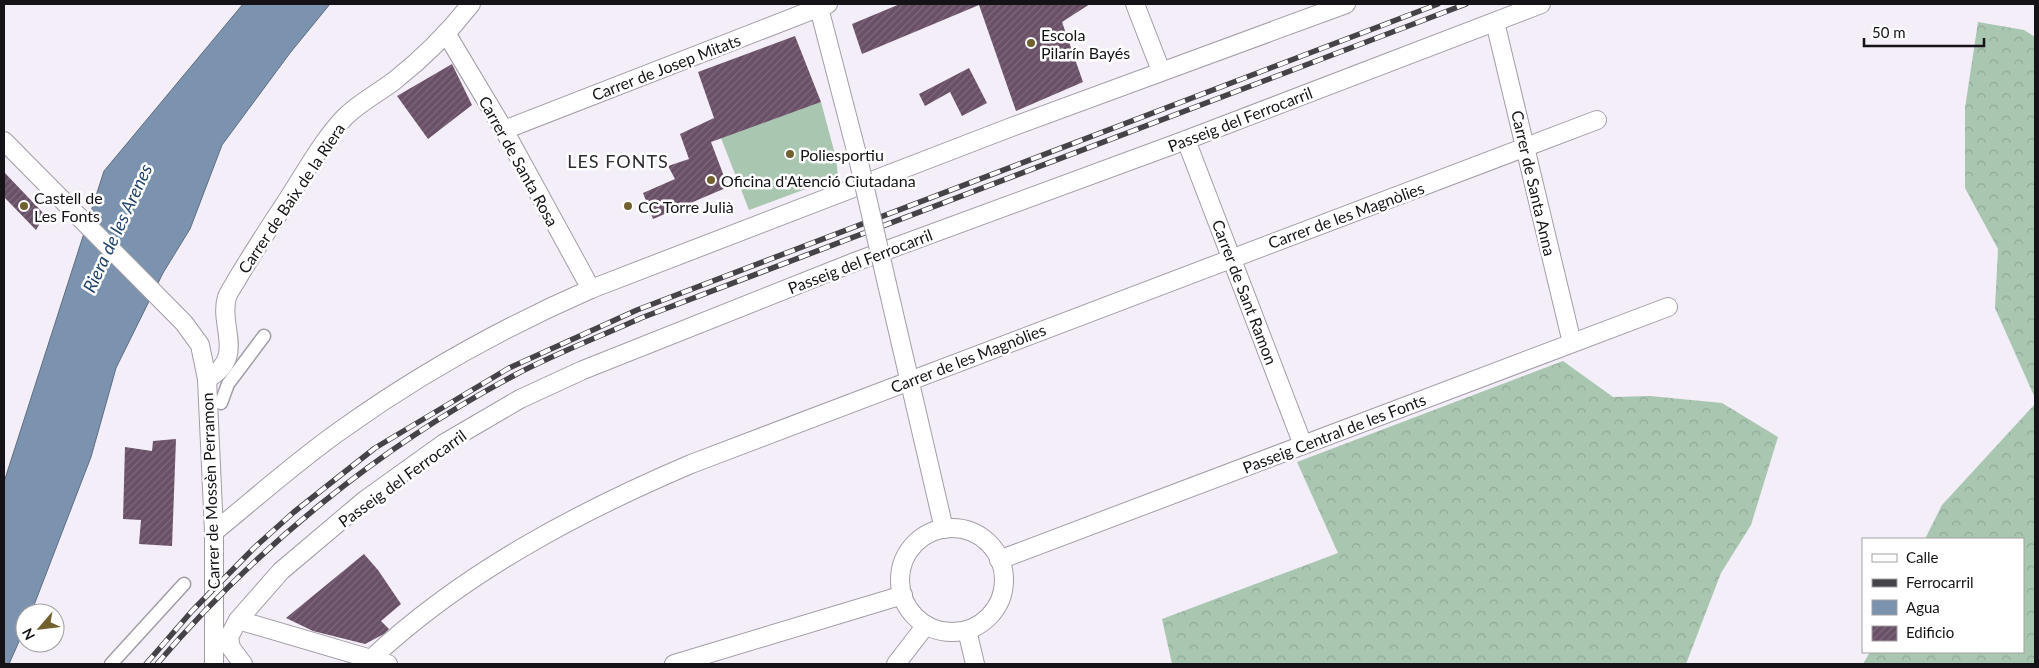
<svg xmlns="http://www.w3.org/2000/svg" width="2039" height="668" font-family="Lato,sans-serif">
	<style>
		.forest { fill: url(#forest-crowns) }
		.pitch { fill: #a9c6b1 }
		.water { fill: #7c93af; stroke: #5d6d81 }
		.building { fill: url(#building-hatch) }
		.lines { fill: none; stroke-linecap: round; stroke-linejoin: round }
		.pedestrian-casing { stroke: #a29da6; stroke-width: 15 }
		.minor-casing { stroke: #a29da6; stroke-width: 20 }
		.pedestrian { stroke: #fff; stroke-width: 12 }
		.minor { stroke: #fff; stroke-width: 18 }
		.rail-casing { stroke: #454348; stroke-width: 5.5 }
		.rail { stroke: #fff; stroke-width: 4; stroke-dasharray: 11; stroke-linecap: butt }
		.minor-bridge-casing { stroke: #a29da6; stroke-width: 20; stroke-linecap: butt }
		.minor-bridge { stroke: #fff; stroke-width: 18 }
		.poi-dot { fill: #70612f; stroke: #fff; stroke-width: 2 }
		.labels { text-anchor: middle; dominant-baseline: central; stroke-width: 5; stroke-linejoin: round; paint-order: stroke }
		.poi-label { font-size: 16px; fill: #151317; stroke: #fff; text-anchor: start }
		.street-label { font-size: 16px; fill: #151317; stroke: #fff }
		.neighbourhood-label { font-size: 18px; letter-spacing: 1px; fill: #2d2a31; stroke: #fff }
		.water-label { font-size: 18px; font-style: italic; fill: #23456d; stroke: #fff }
	</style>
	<defs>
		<pattern id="forest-crowns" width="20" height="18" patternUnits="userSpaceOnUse" patternTransform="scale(1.25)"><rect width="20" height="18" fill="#a9c6b1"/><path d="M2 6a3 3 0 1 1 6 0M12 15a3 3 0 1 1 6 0" fill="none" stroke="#91a998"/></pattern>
		<pattern id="building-hatch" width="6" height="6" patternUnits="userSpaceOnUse" patternTransform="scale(1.25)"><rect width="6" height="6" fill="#6a5067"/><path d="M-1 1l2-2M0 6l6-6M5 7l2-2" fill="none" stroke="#7e6a7c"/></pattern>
	</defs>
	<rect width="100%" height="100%" fill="#f3eef7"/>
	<g class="forest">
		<path d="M 1978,22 L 2024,30 L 2035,37 L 2035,398 L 1995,308 L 1998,249 L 1965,188 L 1965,108 Z"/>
		<path d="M 1563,361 L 1613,397 L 1650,396 L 1722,403 L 1778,437 L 1751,525 L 1721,573 L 1686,664 L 1172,664 L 1162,619 L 1338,553 L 1297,462 Z"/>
		<path d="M 2035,404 L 2035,664 L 1863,664 L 1870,652 L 2023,652 L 2023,539 L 1925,539 L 1942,505 Z"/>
	</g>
	<path class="pitch" d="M 821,102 L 836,158 L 838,177 L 749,210 L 721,138 Z"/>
	<path class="water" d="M 243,4 L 330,4 L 290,53 L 222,145 L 190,229 L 163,273 L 116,368 L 91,457 L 31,613 L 25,613 L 25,628 L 9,664 L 4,664 L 4,482 L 104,171 Z"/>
	<g class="building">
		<path d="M 900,4 L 1090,4 L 1062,22 L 1083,82 L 1016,111 L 979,5 L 862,54 L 852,24 Z"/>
		<path d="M 795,36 L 821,102 L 711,142 L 728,187 L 653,219 L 643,193 L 675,179 L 668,166 L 689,159 L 680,134 L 714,118 L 698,72 Z"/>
		<path d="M 452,64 L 472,105 L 428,139 L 397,96 Z"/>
		<path d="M 969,68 L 987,103 L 962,116 L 950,92 L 925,106 L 919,94 Z"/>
		<path d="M 4,172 L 45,215 L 36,230 L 4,197 Z"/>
		<path d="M 176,439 L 172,546 L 139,544 L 141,520 L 123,519 L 125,447 L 152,451 L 153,441 Z"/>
		<path d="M 364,554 L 378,570 L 401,604 L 381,621 L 389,629 L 384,634 L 365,644 L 313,631 L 286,618 Z"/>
	</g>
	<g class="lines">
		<defs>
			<g id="pedestrian">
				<path d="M 221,403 L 228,384 L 264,336"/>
				<path d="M 111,664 L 184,584"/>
			</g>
			<g id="minor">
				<path d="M 818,4 L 857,154"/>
				<path d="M 1135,4 L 1161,71"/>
				<path d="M 1495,22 L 1572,343"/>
				<path d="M 446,33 L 504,130 L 591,289"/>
				<path d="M 504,130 L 828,4"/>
				<path d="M 1186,140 L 1303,445"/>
				<path d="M 4,141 L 184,323 L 200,345 L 207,379 L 214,532 L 214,664"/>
				<path d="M 887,284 L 944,529"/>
				<path d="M 207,379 C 247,357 218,326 227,297 C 229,292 233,286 236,281 C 254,250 274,221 293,191 C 309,166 324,139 345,117 C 359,103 378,93 394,81 C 422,59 449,32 471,4"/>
				<circle cx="952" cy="580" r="52"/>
				<path d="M 214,532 C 257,497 298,460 344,428 C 421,373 504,327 591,289 L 1009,128 L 1346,4"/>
				<path d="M 999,560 L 1668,307"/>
				<path d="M 238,620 L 388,664"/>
				<path d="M 967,630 L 975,664"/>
				<path d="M 371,659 C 463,573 576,513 691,464 L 1597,120"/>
				<path d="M 243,664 L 231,648 L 229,637 L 238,620 L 281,571 L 365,500 L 443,444 L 520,399 L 583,370 L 852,263 L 1186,140 L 1541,4"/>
				<path d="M 674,664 L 903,595"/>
				<path d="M 896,664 L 926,625"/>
			</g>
		</defs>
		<use href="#pedestrian" class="pedestrian-casing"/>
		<use href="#minor" class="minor-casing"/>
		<use href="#pedestrian" class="pedestrian"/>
		<use href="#minor" class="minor"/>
		<defs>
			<g id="rail">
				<path d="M 146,664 L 192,611 L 255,547 L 294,512 L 375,448 L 509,368 L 637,310 L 1438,4"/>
				<path d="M 157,664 C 256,548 378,448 513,376 C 554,354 599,337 641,318 L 1466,4"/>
			</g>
		</defs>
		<use href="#rail" class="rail-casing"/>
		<use href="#rail" class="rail"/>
		<defs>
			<path id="minor-bridge" d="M 857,154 L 887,284"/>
		</defs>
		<use href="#minor-bridge" class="minor-bridge-casing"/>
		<use href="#minor-bridge" class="minor-bridge"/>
	</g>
	<g class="poi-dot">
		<circle cx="1031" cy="43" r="5"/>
		<circle cx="790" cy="154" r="5"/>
		<circle cx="711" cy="180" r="5"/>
		<circle cx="24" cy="206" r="5"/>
		<circle cx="628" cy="206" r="5"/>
	</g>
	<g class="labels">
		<g class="poi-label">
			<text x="1041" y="34">Escola<tspan x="1041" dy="18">Pilarín Bayés</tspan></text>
			<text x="800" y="154">Poliesportiu</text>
			<text x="721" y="180">Oficina d'Atenció Ciutadana</text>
			<text x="34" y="197">Castell de<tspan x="34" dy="18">Les Fonts</tspan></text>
			<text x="638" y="206">CC Torre Julià</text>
		</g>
		<g class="street-label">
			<text transform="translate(666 67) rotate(-21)">Carrer de Josep Mitats</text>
			<text transform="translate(1240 119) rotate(-21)">Passeig del Ferrocarril</text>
			<text transform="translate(519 161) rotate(61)">Carrer de Santa Rosa</text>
			<text transform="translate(1534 183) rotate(77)">Carrer de Santa Anna</text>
			<text transform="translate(291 198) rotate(-56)">Carrer de Baix de la Riera</text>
			<text transform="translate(1346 215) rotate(-20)">Carrer de les Magnòlies</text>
			<text transform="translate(860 261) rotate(-21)">Passeig del Ferrocarril</text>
			<text transform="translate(1245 292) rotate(69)">Carrer de Sant Ramon</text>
			<text transform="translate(968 358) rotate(-21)">Carrer de les Magnòlies</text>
			<text transform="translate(1334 433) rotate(-21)">Passeig Central de les Fonts</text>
			<text transform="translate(402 478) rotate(-36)">Passeig del Ferrocarril</text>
			<text transform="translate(210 491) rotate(-92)">Carrer de Mossèn Perramon</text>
		</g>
		<g class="neighbourhood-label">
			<text x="618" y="161">LES FONTS</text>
		</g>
		<g class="water-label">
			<text transform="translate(117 228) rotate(-65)">Riera de les Arenes</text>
		</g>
	</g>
	<rect width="2039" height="668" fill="none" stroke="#151317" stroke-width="10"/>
	<rect x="1862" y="538" width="162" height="115" fill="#ffffff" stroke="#a1a1a2"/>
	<rect x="1872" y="554" width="25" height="8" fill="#ffffff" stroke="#a1a1a2"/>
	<text x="1906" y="563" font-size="15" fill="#151317">Calle</text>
	<rect x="1872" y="579" width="25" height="8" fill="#454348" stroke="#a1a1a2"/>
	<text x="1906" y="588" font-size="15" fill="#151317">Ferrocarril</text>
	<rect x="1872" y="600" width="25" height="15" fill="#7c93af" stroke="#a1a1a2"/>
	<text x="1906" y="613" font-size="15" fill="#151317">Agua</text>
	<rect x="1872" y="626" width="25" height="15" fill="url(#building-hatch)" stroke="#a1a1a2"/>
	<text x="1906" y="638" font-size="15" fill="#151317">Edificio</text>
	<g transform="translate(40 628) rotate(242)"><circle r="24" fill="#ffffff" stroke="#a1a1a2"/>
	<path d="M0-4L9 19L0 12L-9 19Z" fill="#70612f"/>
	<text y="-8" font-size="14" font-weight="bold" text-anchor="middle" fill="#151317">N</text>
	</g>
	<path d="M1864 38v8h120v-8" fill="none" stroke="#151317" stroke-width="2.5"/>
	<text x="1872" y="38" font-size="15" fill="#151317" stroke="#ffffff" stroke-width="4" paint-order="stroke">50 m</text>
</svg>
